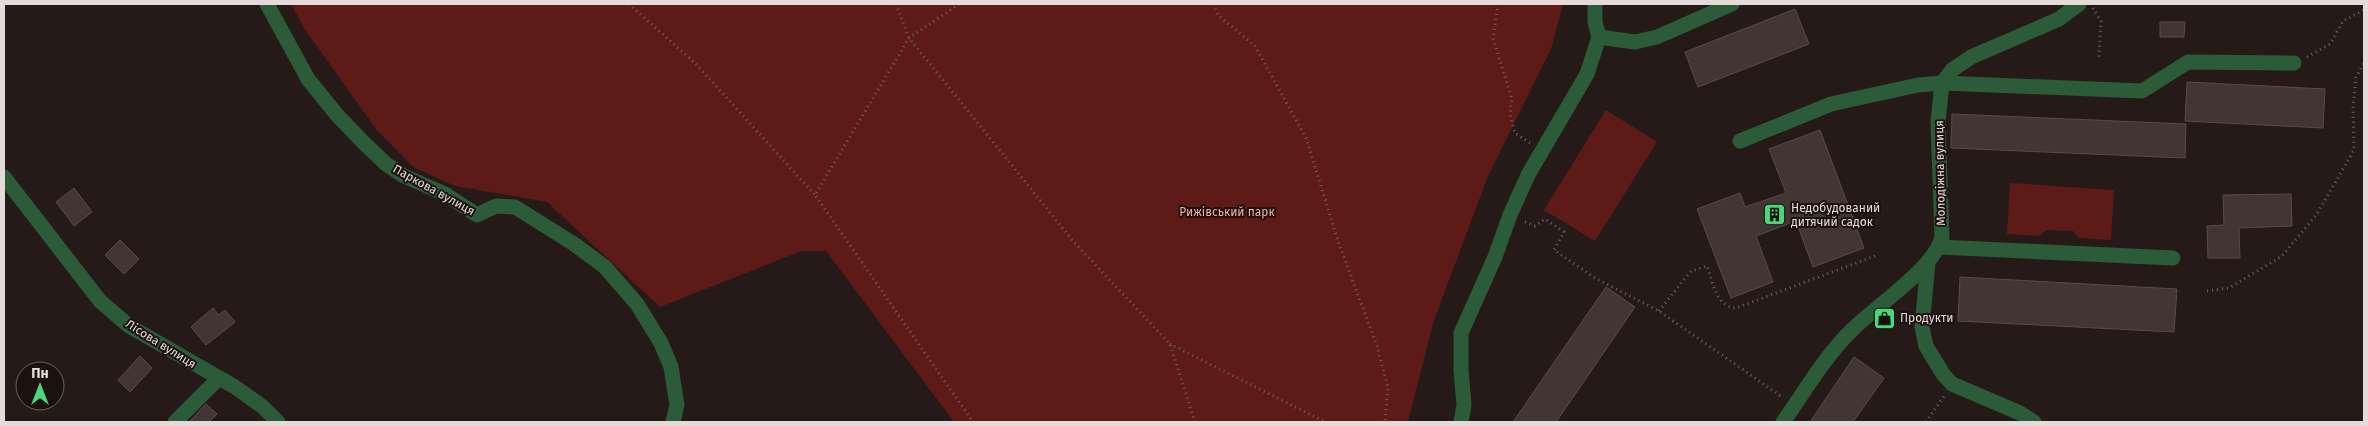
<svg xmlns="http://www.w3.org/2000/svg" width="2368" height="426" font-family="'Fira Sans',sans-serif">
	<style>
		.green { fill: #5e1a17 }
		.building { fill: #433533; stroke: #594b49 }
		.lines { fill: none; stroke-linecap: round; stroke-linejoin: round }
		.path { stroke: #6e6362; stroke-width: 3; stroke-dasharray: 1 4; stroke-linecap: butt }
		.minor { stroke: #2b5b38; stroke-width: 15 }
		.labels { text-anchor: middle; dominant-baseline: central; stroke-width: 4; stroke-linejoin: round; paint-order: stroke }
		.street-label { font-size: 12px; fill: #e3dad9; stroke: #1c110f }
		.poi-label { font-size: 12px; fill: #e3dad9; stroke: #1c110f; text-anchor: start }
		.park-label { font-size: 12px; fill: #f4aca3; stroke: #1c110f }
	</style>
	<rect width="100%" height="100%" fill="#261a18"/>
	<g class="green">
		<path d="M 291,4 L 1563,4 L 1551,49 L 1488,176 L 1433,323 L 1408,422 L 954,422 L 826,251 L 801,251 L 660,307 L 547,202 L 455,186 L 413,167 L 376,129 L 304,28 Z"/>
		<path d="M 1606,110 L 1657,142 L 1595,241 L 1544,210 Z"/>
		<path d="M 2010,183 L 2114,190 L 2111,240 L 2079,238 L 2073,231 L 2047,230 L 2039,236 L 2007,234 Z"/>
	</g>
	<g class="building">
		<path d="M 1795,9 L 1809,44 L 1698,87 L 1685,52 Z"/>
		<path d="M 2160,22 L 2185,22 L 2184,37 L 2160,37 Z"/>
		<path d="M 2187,82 L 2325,89 L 2323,128 L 2185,121 Z"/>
		<path d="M 1952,114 L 2186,124 L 2185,158 L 1951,148 Z"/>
		<path d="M 1820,130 L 1864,248 L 1813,267 L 1796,221 L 1756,236 L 1773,282 L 1731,298 L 1697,209 L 1740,193 L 1745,207 L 1786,193 L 1769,149 Z"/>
		<path d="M 74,188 L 92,212 L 74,226 L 56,202 Z"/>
		<path d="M 2291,194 L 2292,226 L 2239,228 L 2240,258 L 2208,258 L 2207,226 L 2224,225 L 2223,195 Z"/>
		<path d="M 120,240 L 139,259 L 124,274 L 105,255 Z"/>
		<path d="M 1960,277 L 2177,289 L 2174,332 L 1958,321 Z"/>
		<path d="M 1606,287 L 1635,307 L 1556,422 L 1513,422 Z"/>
		<path d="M 213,308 L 219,315 L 225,310 L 235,322 L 206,345 L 191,327 Z"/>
		<path d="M 140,356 L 152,368 L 130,392 L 118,380 Z"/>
		<path d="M 1854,357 L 1884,378 L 1853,422 L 1810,422 Z"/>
		<path d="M 206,404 L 217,414 L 209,422 L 189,422 Z"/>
	</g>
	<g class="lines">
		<g class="path">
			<path d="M 629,4 L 696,64 L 815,195"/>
			<path d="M 896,4 L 909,38 L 1073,241 L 1170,344 L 1195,422"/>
			<path d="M 959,4 L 909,38 L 815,195 L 973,422"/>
			<path d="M 1213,4 L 1218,15 L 1255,46 L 1306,138 L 1338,241 L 1377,346 L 1388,388 L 1385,422"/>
			<path d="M 1498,4 L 1493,38 L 1512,99 L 1510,115 L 1515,133 L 1530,143"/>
			<path d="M 2093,8 L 2101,21 L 2099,58"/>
			<path d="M 2307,57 L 2330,44 L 2343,21 L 2364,10"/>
			<path d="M 1525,222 L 1535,226 L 1545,219 L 1564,232 L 1554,250 L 1595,278 L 1659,311 L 1782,397"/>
			<path d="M 2207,291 L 2229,288 L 2282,256 L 2317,214 L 2354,150 L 2353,106 L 2356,77 L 2364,63"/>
			<path d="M 1659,311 L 1691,271 L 1707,266 C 1713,282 1716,307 1736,308 L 1875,256"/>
			<path d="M 1170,344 L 1325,422"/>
			<path d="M 1926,422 L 1944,396"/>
		</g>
		<g class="minor">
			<path d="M 267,4 L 308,79 L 337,115 L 364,143 L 386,164 L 404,176 L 445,194 L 477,215 L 496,206 L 515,207 L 574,244 L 605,267 L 637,304 L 661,343 L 671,367 L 677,405 L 673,422"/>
			<path d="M 1595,4 L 1595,22 L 1599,37"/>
			<path d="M 1599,37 L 1635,42 L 1657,37 L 1732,4"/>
			<path d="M 1740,141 L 1831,104 L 1918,85 L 1942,83 L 2142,91 L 2188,62 L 2294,63"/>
			<path d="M 4,177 L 100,301 L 129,326 L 235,387 L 263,407 L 278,422"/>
			<path d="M 1939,247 L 2173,258"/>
			<path d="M 1928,262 L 1922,327 L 1926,346 L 1943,374 L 1952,384 L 2020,413 L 2034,422"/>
			<path d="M 175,422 L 219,378"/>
			<path d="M 1461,422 L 1464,405 L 1461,370 L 1461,333 L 1495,257 L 1510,215 L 1528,175 L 1587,74 L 1599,37"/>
			<path d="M 1783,422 C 1805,391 1825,356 1852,330 C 1877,305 1934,269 1942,237 L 1938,122 L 1942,83 L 1952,70 L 1971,57 L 2059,19 L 2079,4"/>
		</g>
	</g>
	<defs>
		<symbol id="building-square" viewBox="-11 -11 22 22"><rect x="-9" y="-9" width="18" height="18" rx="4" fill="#4ad778" stroke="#1c110f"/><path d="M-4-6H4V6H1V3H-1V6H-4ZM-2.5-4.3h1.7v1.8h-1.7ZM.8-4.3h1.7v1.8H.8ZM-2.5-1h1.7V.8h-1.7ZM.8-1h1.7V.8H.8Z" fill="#111"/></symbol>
		<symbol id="shop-square" viewBox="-11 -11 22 22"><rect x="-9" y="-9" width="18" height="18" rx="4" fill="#4ad778" stroke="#1c110f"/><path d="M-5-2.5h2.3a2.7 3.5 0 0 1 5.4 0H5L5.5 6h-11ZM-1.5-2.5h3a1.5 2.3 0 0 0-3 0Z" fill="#111"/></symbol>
	</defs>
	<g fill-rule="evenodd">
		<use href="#building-square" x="1762" y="202" width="25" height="25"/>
		<use href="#shop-square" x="1872" y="306" width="25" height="25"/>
	</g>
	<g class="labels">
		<g class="street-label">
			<text transform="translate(1940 173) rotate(-91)">Молодіжна вулиця</text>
			<text transform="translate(434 190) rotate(29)">Паркова вулиця</text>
			<text transform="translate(161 344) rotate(32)">Лісова вулиця</text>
		</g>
		<g class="poi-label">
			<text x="1791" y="208">Недобудований<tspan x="1791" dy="14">дитячий садок</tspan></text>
			<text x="1900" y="318">Продукти</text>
		</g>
		<g class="park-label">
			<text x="1227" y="212">Рижівський парк</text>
		</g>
	</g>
	<rect width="2368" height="426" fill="none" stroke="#e3dad9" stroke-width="10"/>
	<g transform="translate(40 386)"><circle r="24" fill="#1c110f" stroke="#6c6160"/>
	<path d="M0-4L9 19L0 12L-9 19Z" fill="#4ad778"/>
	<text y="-8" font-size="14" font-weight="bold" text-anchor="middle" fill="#e3dad9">Пн</text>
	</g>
</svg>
